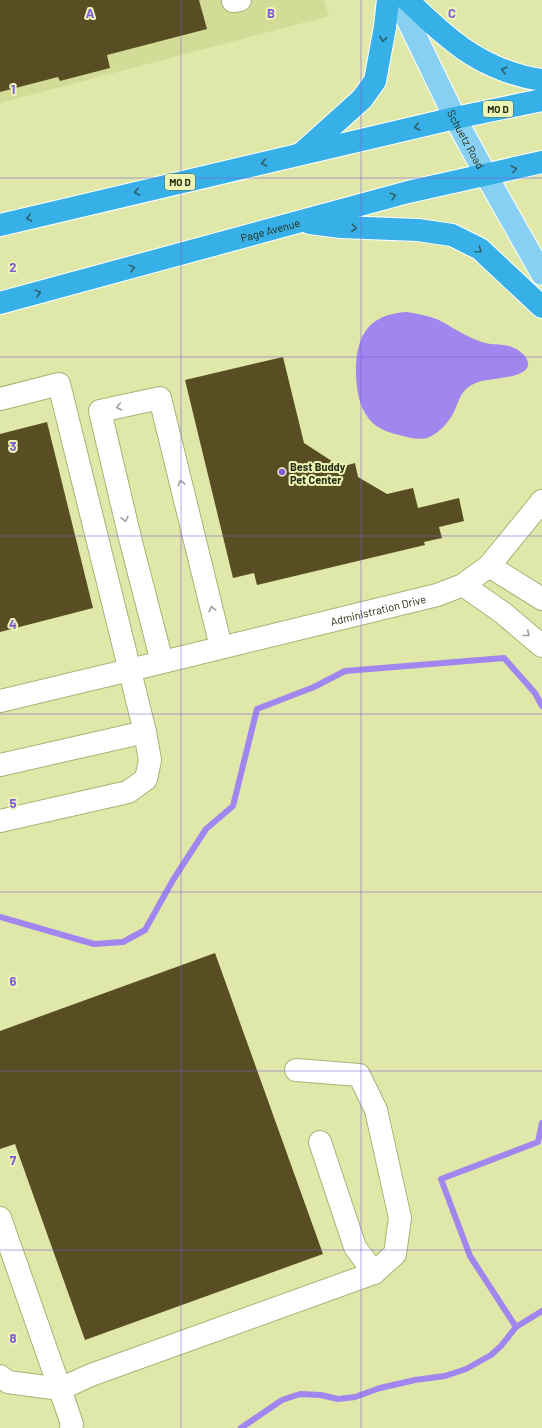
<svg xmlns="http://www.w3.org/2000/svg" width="542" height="1428" font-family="Barlow,sans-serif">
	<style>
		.built { fill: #d3dc96 }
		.water { fill: #a186ef }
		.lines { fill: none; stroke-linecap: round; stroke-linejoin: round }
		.stream { stroke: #a186ef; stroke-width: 6 }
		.building { fill: #594d24 }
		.minor-casing { stroke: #abb276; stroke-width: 24 }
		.major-casing { stroke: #fff; stroke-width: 24 }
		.highway-casing { stroke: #fff; stroke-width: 24 }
		.minor { stroke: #fff; stroke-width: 22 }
		.major { stroke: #87d0f1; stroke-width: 22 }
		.highway { stroke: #37b0e8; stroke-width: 22 }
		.oneway { stroke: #2e6068 }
		.oneway2 { stroke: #9ea094 }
		.grid { fill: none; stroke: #805bd5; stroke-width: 1; stroke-opacity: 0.55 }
		.poi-dot { fill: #805bd5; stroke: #edf5b6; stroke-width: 1.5 }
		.labels { text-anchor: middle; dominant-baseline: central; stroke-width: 4; stroke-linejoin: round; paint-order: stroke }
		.shield { fill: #edf5b6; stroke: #636843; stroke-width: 1 }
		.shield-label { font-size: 10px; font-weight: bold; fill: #282b12 }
		.street-label { font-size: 11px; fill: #282b12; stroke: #edf5b6 }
		.poi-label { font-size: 11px; font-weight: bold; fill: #282b12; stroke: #edf5b6; text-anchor: start }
		.grid-label { font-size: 13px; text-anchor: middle; font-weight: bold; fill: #805bd5; stroke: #edf5b6; stroke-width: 4; stroke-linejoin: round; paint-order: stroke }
	</style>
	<rect width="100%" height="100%" fill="#dfe7a9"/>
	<path class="built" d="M 0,0 L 324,0 L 329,16 L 0,103 Z"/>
	<path class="water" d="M 407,312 C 418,314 429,316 439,320 C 452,327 465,336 479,341 C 490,346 505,343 514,348 C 520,350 530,359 528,366 C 524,379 489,378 478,382 C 475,383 472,385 470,386 C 460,392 458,404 453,414 C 447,424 438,434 427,438 C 419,440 411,438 403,436 C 390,433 377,429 369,419 C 359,406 357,391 356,376 C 355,339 366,314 407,312 Z"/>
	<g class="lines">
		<g class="stream">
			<path d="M 0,917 L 94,944 L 123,942 L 145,930 L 173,880 L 206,829 L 233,806 L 257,709 L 314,687 L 345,671 L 504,658 L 535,693 L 542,706"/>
			<path d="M 542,1123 L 538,1142 L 441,1179 L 470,1256 L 516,1327 L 542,1311"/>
			<path d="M 241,1428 L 282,1400 L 300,1394 L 321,1395 L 338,1399 L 355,1397 L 380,1388 L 415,1380 L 445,1376 L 466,1369 L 491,1355 L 501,1346 L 516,1327"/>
		</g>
	</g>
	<g class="building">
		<path d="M 0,0 L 199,0 L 207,29 L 107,55 L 110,68 L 60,81 L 58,77 L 0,92 Z"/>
		<path d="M 283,357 L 304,443 L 341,467 L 355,463 L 358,477 L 387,494 L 413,488 L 418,508 L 459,498 L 464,521 L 439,527 L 442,538 L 424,542 L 425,545 L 257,585 L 254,573 L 233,578 L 185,380 Z"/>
		<path d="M 47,422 L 93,608 L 0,632 L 0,434 Z"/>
		<path d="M 215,953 L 323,1254 L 85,1340 L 15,1144 L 0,1149 L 0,1031 Z"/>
	</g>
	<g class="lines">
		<defs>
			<g id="minor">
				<path d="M 233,0 L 233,1 L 240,0"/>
				<path d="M 0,399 L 59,384 L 145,732 L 150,760 L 146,779 L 128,792 L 0,821"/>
				<path d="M 489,566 L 542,599"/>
				<path d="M 463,585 L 503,613 L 542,646"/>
				<path d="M 162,662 L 130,538 L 100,411 L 160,398 L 221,647"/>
				<path id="s1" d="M 0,701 C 146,667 291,630 437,595 L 463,585 L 489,566 L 542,501"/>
				<path d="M 0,765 L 145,732"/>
				<path d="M 320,1142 L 355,1247 L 374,1273"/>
				<path d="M 0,1218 L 60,1389 L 91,1375 L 374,1273 L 395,1254 L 400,1218 L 376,1110 L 359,1075 L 296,1070"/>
				<path d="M 0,1376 L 8,1382 L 60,1389 L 72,1424 L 71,1428"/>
			</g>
			<g id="major">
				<path id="s2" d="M 398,0 L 455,118 L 486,175 L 542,274"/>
			</g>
			<g id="highway">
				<path d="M 407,0 C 422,14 437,29 453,41 C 477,61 511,76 542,80"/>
				<path d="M 302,153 L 362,99 L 375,81 L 385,27 L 388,0"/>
				<path d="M 310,223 L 341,227 L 418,230 L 452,235 L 480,249 L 542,307"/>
				<path d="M 0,225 L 455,118 L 542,100"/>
				<path id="s3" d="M 0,303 L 408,192 L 542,162"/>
			</g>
		</defs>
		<use href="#minor" class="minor-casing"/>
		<use href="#major" class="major-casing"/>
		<use href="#highway" class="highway-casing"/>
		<use href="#minor" class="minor"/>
		<use href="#major" class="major"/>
		<use href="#highway" class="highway"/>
	</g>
	<defs><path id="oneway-chevron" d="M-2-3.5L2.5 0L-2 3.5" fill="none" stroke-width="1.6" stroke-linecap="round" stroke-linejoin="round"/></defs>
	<g class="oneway">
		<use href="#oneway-chevron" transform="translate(383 39) rotate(101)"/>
		<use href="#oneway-chevron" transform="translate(504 70) rotate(-164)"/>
		<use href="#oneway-chevron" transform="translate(417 127) rotate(167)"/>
		<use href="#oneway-chevron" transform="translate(264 163) rotate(167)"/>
		<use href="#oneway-chevron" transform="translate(514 169) rotate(-13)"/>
		<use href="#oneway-chevron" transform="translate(137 192) rotate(167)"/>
		<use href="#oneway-chevron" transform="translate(393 196) rotate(-15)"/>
		<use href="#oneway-chevron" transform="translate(29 218) rotate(167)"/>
		<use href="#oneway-chevron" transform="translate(354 228) rotate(4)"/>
		<use href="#oneway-chevron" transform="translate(479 250) rotate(35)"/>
		<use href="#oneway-chevron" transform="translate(132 268) rotate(-15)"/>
		<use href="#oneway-chevron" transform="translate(38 293) rotate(-15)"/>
	</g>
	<g class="oneway2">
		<use href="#oneway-chevron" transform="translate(119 407) rotate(168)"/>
		<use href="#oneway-chevron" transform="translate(181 483) rotate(-104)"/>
		<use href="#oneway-chevron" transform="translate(125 519) rotate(77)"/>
		<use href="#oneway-chevron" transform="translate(212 609) rotate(-104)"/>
		<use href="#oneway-chevron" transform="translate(527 634) rotate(39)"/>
	</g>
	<path class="grid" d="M 181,0 L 181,1428M 361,0 L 361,1428M 0,178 L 542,178M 0,357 L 542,357M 0,536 L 542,536M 0,714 L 542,714M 0,892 L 542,892M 0,1071 L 542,1071M 0,1250 L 542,1250"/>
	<circle class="poi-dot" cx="282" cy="472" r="4"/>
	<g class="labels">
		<g class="shield">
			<rect x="483" y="101" width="30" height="16" rx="3"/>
			<rect x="165" y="174" width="30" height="16" rx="3"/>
		</g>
		<g class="shield-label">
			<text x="498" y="109">MO D</text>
			<text x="180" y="182">MO D</text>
		</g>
		<g class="street-label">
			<text stroke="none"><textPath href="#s2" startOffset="155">Schuetz Road</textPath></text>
			<text stroke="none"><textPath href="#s3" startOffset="280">Page Avenue</textPath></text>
			<text stroke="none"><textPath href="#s1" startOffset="389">Administration Drive</textPath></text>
		</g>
		<g class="poi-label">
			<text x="290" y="466">Best Buddy<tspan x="290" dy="13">Pet Center</tspan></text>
		</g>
	</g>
	<g class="grid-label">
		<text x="90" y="18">A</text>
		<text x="271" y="18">B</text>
		<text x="452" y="18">C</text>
		<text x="13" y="94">1</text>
		<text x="13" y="272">2</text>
		<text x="13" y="451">3</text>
		<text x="13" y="629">4</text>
		<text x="13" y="808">5</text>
		<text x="13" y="986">6</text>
		<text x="13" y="1165">7</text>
		<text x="13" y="1343">8</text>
	</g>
</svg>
